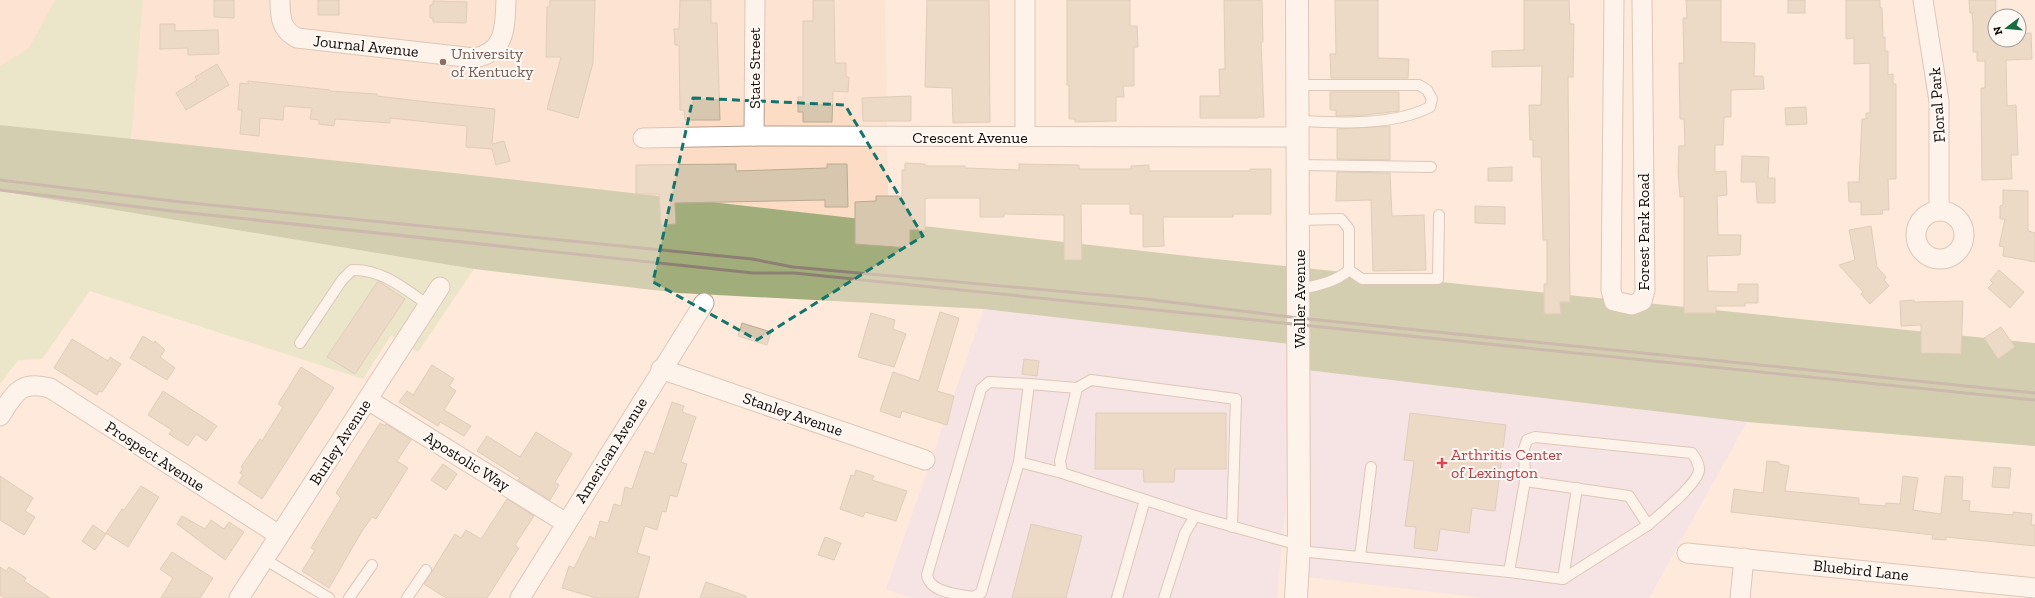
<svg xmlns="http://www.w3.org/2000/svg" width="2035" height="598" font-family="'Zilla Slab',serif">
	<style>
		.commercial { fill: #edddf0 }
		.built { fill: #fddcc5 }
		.green { fill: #d6e2b5 }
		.forest { fill: #a1ae7b }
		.building { fill: #d7c7ae; stroke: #baaa92 }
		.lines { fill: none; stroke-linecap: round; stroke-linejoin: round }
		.lane-casing { stroke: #b69d8c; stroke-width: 12 }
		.street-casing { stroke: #b69d8c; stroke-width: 21 }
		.secondary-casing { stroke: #b69d8c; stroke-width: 24 }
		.lane { stroke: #fff; stroke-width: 10 }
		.street { stroke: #fff; stroke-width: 19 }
		.secondary { stroke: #fff; stroke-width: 22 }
		.rail { stroke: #8e7f74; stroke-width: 3 }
		.marked { fill: none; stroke: #0f766e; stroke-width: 3; stroke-dasharray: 8 5; stroke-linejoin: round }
		.education-dot { fill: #8d6e63; stroke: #fff9f6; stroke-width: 1.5 }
		.health-dot { fill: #e0444e; stroke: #fff9f6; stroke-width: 1.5 }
		.labels { text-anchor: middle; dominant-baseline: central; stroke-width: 4; stroke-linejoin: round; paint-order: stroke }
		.street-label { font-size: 16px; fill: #130b05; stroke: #fff9f6 }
		.education-label { font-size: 16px; fill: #785e54; stroke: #fff9f6; text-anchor: start }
		.health-label { font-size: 16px; fill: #be3a42; stroke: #fff9f6; text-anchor: start }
	</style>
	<rect width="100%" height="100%" fill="#fee9da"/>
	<path class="commercial" d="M 984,309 L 1299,345 L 1299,369 L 1747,422 L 1649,598 L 1484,598 L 1298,576 L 1298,375 L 1277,598 L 911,598 L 886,589 Z"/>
	<path class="built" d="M 0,0 L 885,0 L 889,240 L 463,174 L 0,125 Z"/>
	<g class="green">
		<path d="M 55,0 L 143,0 L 131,139 L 0,130 L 0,66 L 29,48 Z"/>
		<path d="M 0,191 L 474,269 L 418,352 L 391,335 L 363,379 L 90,291 L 42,359 L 18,360 L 0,384 Z"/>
	</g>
	<path class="forest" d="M 0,125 L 463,174 L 1196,257 L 2035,343 L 2035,446 L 1747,422 L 1298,369 L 1299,345 L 984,309 L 679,293 L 474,269 L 0,191 Z"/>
	<g class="building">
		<path d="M 214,0 L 234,0 L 234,18 L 214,17 Z"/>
		<rect x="318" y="0" width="21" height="15"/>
		<path d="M 550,0 L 595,0 L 593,63 L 578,118 L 547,109 L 561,57 L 546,57 L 547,7 L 550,6 Z"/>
		<path d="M 680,0 L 711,0 L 711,23 L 717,23 L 720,120 L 685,120 L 684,110 L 680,110 L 679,45 L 675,45 L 674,29 L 679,29 Z"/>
		<path d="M 813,0 L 834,0 L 835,63 L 846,63 L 846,77 L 849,77 L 848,92 L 833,91 L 832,122 L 803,122 L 803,112 L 798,112 L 798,97 L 803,97 L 803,21 L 813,21 Z"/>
		<path d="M 927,0 L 989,0 L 990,122 L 953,123 L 952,88 L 925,87 Z"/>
		<path d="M 1067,0 L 1130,0 L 1130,26 L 1137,26 L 1138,47 L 1134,47 L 1134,86 L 1123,86 L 1124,97 L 1116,97 L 1116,121 L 1075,122 L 1075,119 L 1069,119 L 1069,85 L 1067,85 Z"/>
		<path d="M 1224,0 L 1262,0 L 1263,42 L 1261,42 L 1264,117 L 1258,117 L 1258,118 L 1200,118 L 1200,96 L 1220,96 L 1219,69 L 1225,69 Z"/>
		<path d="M 1335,0 L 1378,0 L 1378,58 L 1409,59 L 1408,78 L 1331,78 L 1330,54 L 1336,54 Z"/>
		<path d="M 1524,0 L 1569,0 L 1570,24 L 1574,24 L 1573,77 L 1568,77 L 1570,302 L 1560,302 L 1561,314 L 1544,314 L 1544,284 L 1547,284 L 1547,240 L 1543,240 L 1541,157 L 1533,157 L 1533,140 L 1530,140 L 1529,105 L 1541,105 L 1542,66 L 1492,67 L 1492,51 L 1524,50 Z"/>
		<path d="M 1686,0 L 1721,0 L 1721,42 L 1755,43 L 1754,76 L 1763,76 L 1764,89 L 1731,90 L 1731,117 L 1725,117 L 1724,119 L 1723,145 L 1715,145 L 1715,172 L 1726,171 L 1727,195 L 1717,196 L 1718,235 L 1741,235 L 1740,255 L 1707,256 L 1708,291 L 1738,292 L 1738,284 L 1758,284 L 1758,303 L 1745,303 L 1745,306 L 1716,306 L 1716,313 L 1684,313 L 1684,196 L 1680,197 L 1678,172 L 1679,146 L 1684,146 L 1685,144 L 1684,119 L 1680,119 L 1679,63 L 1684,63 L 1683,18 L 1687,18 Z"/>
		<rect x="1788" y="0" width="17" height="13"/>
		<path d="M 1846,0 L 1880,0 L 1880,7 L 1882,8 L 1883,38 L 1885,37 L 1885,51 L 1888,51 L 1888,75 L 1893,74 L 1893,84 L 1896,84 L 1896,179 L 1888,179 L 1889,210 L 1882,210 L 1883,214 L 1861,215 L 1861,202 L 1849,202 L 1848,182 L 1859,182 L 1862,119 L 1866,119 L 1866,113 L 1870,113 L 1870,63 L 1854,64 L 1854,38 L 1846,39 Z"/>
		<path d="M 1969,0 L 1996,0 L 1995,40 L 2019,40 L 2019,33 L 2031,33 L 2032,59 L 2006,60 L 2007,106 L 2016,105 L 2018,155 L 2011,155 L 2012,179 L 1982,180 L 1981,88 L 1985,88 L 1985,61 L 1977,61 L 1977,52 L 1973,52 L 1973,24 L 1972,13 L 1970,13 Z"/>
		<path d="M 433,1 L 467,2 L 466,23 L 433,22 L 433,18 L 430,18 L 430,5 L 433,5 Z"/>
		<path d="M 160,24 L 175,24 L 175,31 L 218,30 L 219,54 L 188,55 L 188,48 L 160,49 Z"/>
		<path d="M 217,64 L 229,85 L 186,110 L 176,93 L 197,80 L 195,77 Z"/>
		<path d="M 248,81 L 330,90 L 330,91 L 377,94 L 377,96 L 419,101 L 495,109 L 492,144 L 504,141 L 510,161 L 496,165 L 492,149 L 466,147 L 467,126 L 390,118 L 390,123 L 335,119 L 334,126 L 319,124 L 319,120 L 310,119 L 312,108 L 284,106 L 283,120 L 260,118 L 259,136 L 240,134 L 242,110 L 238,110 L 240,83 L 248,84 Z"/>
		<path d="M 1330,92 L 1399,92 L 1399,111 L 1365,115 L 1336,116 L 1336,110 L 1330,110 Z"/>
		<path d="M 911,96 L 911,121 L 863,121 L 862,98 Z"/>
		<path d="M 1806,107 L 1807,124 L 1786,125 L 1785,108 Z"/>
		<path d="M 1390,126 L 1390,160 L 1337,159 L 1337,129 Z"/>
		<path d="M 1742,156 L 1769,157 L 1768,178 L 1775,178 L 1775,203 L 1757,203 L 1756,182 L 1741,182 Z"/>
		<path d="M 905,163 L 925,164 L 925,166 L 965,166 L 965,168 L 1019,170 L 1019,164 L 1079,165 L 1079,169 L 1131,169 L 1131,166 L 1149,165 L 1149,171 L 1250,171 L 1250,169 L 1271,169 L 1271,214 L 1233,214 L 1233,217 L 1163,217 L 1164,246 L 1143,247 L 1143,214 L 1130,214 L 1130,204 L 1081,204 L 1082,260 L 1064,260 L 1064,215 L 1004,214 L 1004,217 L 980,217 L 980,198 L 928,198 L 925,199 L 925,230 L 910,230 L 910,248 L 855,244 L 855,202 L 876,201 L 876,196 L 902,196 L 902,170 L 905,170 Z"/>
		<path d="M 736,164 L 736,171 L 827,168 L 827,164 L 847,164 L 848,207 L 825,207 L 825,200 L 675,203 L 676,224 L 661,225 L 659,194 L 636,194 L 636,165 Z"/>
		<path d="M 1512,167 L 1512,181 L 1488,181 L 1488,168 Z"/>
		<path d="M 1337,172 L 1390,173 L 1392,216 L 1424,215 L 1426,270 L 1373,271 L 1371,200 L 1336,201 Z"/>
		<path d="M 2003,190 L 2028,191 L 2028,231 L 2035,233 L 2035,262 L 2003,256 L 2004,247 L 1999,246 L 2005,219 L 2000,219 L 2000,206 L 2003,205 Z"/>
		<path d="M 1475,206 L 1505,207 L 1505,224 L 1475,223 Z"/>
		<path d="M 1871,226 L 1877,267 L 1886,277 L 1884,280 L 1889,286 L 1870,304 L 1861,294 L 1863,292 L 1839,265 L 1855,260 L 1849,230 Z"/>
		<path d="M 1999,270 L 2024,292 L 2010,308 L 1988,288 L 1993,283 L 1990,280 Z"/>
		<path d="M 378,281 L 405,299 L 355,374 L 327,357 Z"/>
		<path d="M 1914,300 L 1914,302 L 1963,301 L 1961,354 L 1921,353 L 1921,325 L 1901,326 L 1900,301 Z"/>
		<path d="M 940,312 L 959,318 L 937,391 L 954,396 L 947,425 L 902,411 L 900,418 L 880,411 L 893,372 L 919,381 Z"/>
		<path d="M 871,313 L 895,320 L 893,329 L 906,334 L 894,367 L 858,357 Z"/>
		<path d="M 742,323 L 771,332 L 767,345 L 738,336 Z"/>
		<path d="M 2001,327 L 2015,347 L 1998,359 L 1984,338 Z"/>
		<path d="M 143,336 L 154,343 L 155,341 L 165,350 L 160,357 L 175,368 L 167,380 L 130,358 Z"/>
		<path d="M 72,339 L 108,361 L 110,357 L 121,364 L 102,392 L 99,391 L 97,395 L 54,368 Z"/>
		<path d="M 1024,359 L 1039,361 L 1037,376 L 1022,374 Z"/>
		<path d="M 432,365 L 454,379 L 449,386 L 456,391 L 444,410 L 471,426 L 464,436 L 440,422 L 438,426 L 399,402 L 407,391 L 413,395 Z"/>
		<path d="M 301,367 L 334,388 L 262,499 L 238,483 L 243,475 L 240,473 L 243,468 L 241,467 L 260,439 L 262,441 L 283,407 L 278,404 Z"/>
		<path d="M 163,391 L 217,426 L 206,441 L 196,434 L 188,446 L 169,434 L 172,430 L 148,415 Z"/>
		<path d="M 672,402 L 684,406 L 682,412 L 696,417 L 681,462 L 687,464 L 677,497 L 670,495 L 666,512 L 662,511 L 657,530 L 645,526 L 637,553 L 650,557 L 638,598 L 596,598 L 562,588 L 569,566 L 574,568 L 590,536 L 595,539 L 600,521 L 608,523 L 614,504 L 621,506 L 625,487 L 632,489 L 645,451 L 654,454 Z"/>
		<path d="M 1096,413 L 1226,413 L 1226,469 L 1175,469 L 1174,482 L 1144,482 L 1143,469 L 1095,469 Z"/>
		<path d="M 1410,413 L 1506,425 L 1495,511 L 1472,508 L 1469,533 L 1440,529 L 1437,551 L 1414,548 L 1416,527 L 1405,526 L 1414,461 L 1404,460 Z"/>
		<path d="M 380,423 L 385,426 L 386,424 L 411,440 L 397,461 L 408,468 L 376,519 L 372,517 L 362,531 L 329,588 L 302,571 L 315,550 L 311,548 L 341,498 L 336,493 Z"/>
		<path d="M 536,432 L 572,454 L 555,482 L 559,485 L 550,500 L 518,480 L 520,478 L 477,451 L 487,436 L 520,457 Z"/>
		<path d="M 1767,461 L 1779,462 L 1779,464 L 1789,466 L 1785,491 L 1859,498 L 1859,504 L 1886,506 L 1886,503 L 1900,504 L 1903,476 L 1918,478 L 1913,510 L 1941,514 L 1945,476 L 1963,477 L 1962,500 L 1970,501 L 1969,511 L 2013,515 L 2013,512 L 2032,514 L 2031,525 L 2035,525 L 2035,546 L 1946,537 L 1946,540 L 1932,539 L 1933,535 L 1731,512 L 1734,489 L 1763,493 Z"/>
		<path d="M 443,464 L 457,474 L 446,490 L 431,480 Z"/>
		<path d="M 1994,467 L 2011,468 L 2009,488 L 1992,487 Z"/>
		<path d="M 856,470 L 874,476 L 872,480 L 907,491 L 896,521 L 865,512 L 863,517 L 840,509 L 851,475 L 854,476 Z"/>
		<path d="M 0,476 L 33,498 L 25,511 L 35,517 L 24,535 L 0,520 Z"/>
		<path d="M 141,486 L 159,497 L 128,547 L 106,533 L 122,509 L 124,510 Z"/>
		<path d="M 507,499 L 534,516 L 515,545 L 519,548 L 487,598 L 446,598 L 424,584 L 455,534 L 461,538 L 466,530 L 481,539 Z"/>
		<path d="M 182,516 L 205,529 L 211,520 L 224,529 L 229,522 L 244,532 L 225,560 L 177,524 Z"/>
		<path d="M 1031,524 L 1082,536 L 1066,598 L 1012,598 Z"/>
		<path d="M 93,525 L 106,534 L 95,550 L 82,541 Z"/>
		<path d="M 825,537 L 841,543 L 834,560 L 818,555 Z"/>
		<path d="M 172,552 L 213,578 L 200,598 L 161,598 L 173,578 L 160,569 Z"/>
		<path d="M 0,567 L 6,571 L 9,567 L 26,578 L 24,581 L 50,598 L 4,598 L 0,595 Z"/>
		<path d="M 706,582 L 746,596 L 746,598 L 700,598 Z"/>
	</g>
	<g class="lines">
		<defs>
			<g id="lane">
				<path d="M 1298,85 L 1419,85 L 1427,90 L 1432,99 L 1430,107 C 1393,126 1339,123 1298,121"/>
				<path d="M 1298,165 L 1431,167"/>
				<path d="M 1298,220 L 1341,219 L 1349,229 L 1349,270 C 1336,282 1316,286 1299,289"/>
				<path d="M 1349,270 L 1362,279 L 1438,279 L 1439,215"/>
				<path d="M 300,343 L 342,280 L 352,270 C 382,269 405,289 428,305"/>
				<path d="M 1029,384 L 989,382 L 981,389 L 927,575 C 930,593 958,594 973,597 L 981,593 L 1019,462 L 1062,473"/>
				<path d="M 1019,462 L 1029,384 L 1077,388"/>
				<path d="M 1525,481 L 1524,449 L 1527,440 L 1535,437 L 1692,453 C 1696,459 1699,463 1699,470 C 1698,484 1659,515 1648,525"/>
				<path d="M 1195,516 L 1062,473 L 1060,461 L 1077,388 L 1091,380 L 1236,399 L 1232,527"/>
				<path d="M 1299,551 L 1509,572 L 1563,579 L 1648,525 L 1629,496 L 1525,481 L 1509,572"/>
				<path d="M 1360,557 L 1371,467"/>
				<path d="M 264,559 L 329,598"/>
				<path d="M 1563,579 L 1577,488"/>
				<path d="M 349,598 L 372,565"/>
				<path d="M 407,598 L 426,570"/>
				<path d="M 1117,598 L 1145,500"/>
				<path d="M 1164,598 L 1185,533 L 1195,516 L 1299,545"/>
			</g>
			<g id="street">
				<path d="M 280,0 C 280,17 281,30 297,38 L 474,58 C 506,53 505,26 506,0"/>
				<path d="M 1025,0 L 1025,137"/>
				<path d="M 1614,0 L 1611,290 L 1614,301 L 1632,305 L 1642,301 L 1645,290 L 1642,0"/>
				<path d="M 1923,0 L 1939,101 L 1939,211"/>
				<path d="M 754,136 L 755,0"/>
				<path d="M 643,138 L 754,136 L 1298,137"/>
				<circle cx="1940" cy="235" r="24"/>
				<path d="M 661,369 L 925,460"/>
				<path d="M 368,400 L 566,523"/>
				<path d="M 0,416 C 15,393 20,380 50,388 L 279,535"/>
				<path d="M 1687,553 L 2035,588"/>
				<path d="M 239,598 L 440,287"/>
				<path d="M 520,598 L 704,303"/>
				<path d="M 1740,598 L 1744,558"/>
			</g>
			<path id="secondary" d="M 1296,598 L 1299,545 L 1297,0"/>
		</defs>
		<use href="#lane" class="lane-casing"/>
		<use href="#street" class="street-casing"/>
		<use href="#secondary" class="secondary-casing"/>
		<use href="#lane" class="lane"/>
		<use href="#street" class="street"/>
		<use href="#secondary" class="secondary"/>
		<g class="rail">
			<path d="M 0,180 L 181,202 L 752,259 L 793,267 L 1146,299 L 1299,318 L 2035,393"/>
			<path d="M 0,190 L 180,212 L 753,273 L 794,273 L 873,281 L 2035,400"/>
		</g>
	</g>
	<path d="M0 0H2035V598H0ZM 693,98 L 845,105 L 923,236 L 757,340 L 653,282 Z" fill="#fee9da" fill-opacity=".55" fill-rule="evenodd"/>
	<path class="marked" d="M 693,98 L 845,105 L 923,236 L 757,340 L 653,282 Z"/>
	<circle class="education-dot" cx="443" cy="62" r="4"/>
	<path class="health-dot" d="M1440 457h4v4h4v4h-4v4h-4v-4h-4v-4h4z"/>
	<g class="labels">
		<g class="street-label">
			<text transform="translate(366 46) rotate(6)">Journal Avenue</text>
			<text transform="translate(754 68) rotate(-90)">State Street</text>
			<text transform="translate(1937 105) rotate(-94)">Floral Park</text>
			<text x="970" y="137">Crescent Avenue</text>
			<text transform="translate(1643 232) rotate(-90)">Forest Park Road</text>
			<text transform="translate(1299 299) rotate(-90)">Waller Avenue</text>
			<text transform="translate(793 414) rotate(19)">Stanley Avenue</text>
			<text transform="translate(340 442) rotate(-57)">Burley Avenue</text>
			<text transform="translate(611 450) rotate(-58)">American Avenue</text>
			<text transform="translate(155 456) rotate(33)">Prospect Avenue</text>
			<text transform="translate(467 461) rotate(32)">Apostolic Way</text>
			<text transform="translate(1861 570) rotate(6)">Bluebird Lane</text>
		</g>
		<g class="education-label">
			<text x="451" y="53">University<tspan x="451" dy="18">of Kentucky</tspan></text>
		</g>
		<g class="health-label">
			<text x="1451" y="454">Arthritis Center<tspan x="1451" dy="18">of Lexington</tspan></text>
		</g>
	</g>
	<g transform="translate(2007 28) rotate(254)"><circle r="19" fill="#fff9f6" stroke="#a19a96"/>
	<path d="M0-3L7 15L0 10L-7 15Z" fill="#166d40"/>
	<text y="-6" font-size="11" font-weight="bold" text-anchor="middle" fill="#130b05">N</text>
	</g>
</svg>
